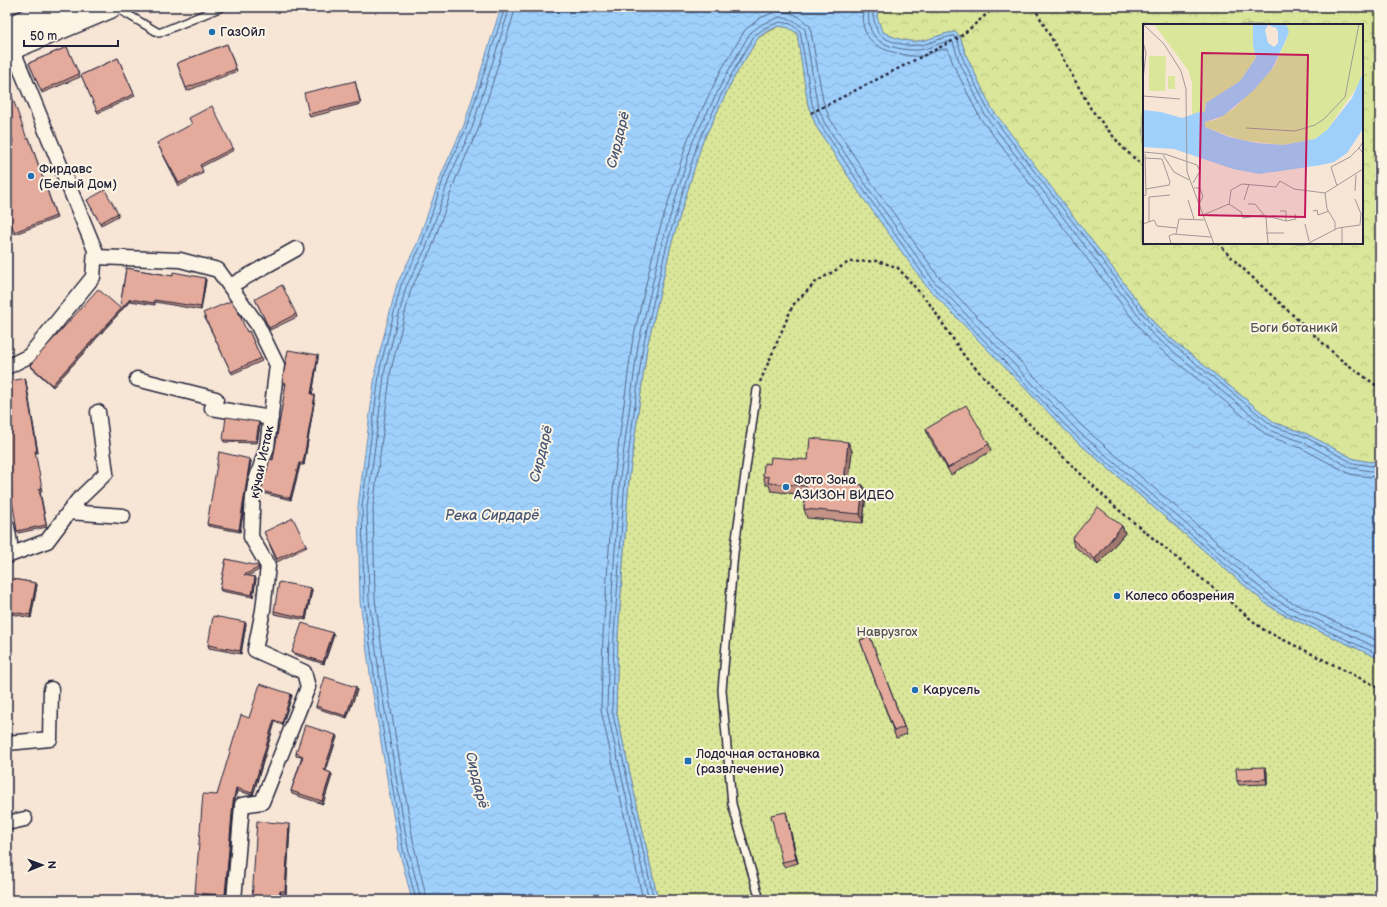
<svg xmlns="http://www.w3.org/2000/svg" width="1387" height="907" font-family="'Balsamiq Sans',sans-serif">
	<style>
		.forest { fill: url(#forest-crowns); stroke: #7e846a; fill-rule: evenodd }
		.park { fill: url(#park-dots); stroke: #7e846a }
		.water { fill: url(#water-waves); stroke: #6d8aaf }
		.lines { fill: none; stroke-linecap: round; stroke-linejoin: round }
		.shore { stroke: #546888; stroke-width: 1 }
		.lane-casing { stroke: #22223b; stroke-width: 10 }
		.street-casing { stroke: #22223b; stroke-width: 17 }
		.highway-casing { stroke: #22223b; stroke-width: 25 }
		.path { stroke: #22223b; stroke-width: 2.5; stroke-dasharray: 3 3; stroke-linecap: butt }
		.lane { stroke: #fcf5e5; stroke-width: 7 }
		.street { stroke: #fcf5e5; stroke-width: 14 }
		.highway { stroke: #fcf5e5; stroke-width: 22 }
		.wall { fill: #c49386; stroke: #22223b }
		.shaded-wall { fill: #a0786d; stroke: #22223b }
		.building { fill: #e4ab9c; stroke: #22223b }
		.poi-dot { fill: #1f6fb2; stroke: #fcf5e5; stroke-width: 1.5 }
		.labels { text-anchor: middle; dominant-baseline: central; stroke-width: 4; stroke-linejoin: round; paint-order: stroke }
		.poi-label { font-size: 13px; fill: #22223b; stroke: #fcf5e5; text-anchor: start }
		.park-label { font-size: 13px; fill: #505352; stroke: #fcf5e5 }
		.street-label { font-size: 13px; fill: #22223b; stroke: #fcf5e5 }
		.water-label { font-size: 14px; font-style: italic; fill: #485675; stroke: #fcf5e5 }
		.inset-road { fill: none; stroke: #a29898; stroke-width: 1 }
		.view { fill: #c2185b; fill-opacity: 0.15; stroke: #c2185b; stroke-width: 2 }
		.inset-edge { fill: none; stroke: #22223b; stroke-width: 2 }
	</style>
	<defs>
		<pattern id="forest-crowns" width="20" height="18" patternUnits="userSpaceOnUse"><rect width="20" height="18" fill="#dae699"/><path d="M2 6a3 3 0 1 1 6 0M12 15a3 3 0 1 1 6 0" fill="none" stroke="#bbc585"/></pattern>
		<pattern id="park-dots" width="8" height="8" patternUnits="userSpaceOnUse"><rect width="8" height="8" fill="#dae699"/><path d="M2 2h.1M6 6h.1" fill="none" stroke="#bbc585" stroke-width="1.8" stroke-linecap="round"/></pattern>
		<pattern id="water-waves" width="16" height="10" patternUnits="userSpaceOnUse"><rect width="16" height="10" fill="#9fd0fc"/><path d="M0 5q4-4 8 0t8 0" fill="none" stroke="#89b2d9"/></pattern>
	</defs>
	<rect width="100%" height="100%" fill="#f7e6d6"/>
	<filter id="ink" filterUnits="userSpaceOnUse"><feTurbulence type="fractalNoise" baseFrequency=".025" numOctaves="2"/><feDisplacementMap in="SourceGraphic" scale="8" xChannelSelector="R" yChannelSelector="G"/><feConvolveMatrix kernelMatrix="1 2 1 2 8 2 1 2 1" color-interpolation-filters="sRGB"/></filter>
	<g filter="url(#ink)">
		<path class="forest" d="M 878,7 L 1380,7 L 1380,459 L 1371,462 L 1354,459 L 1307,434 L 1275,423 L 1158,328 L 992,110 L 967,57 L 960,37 L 956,32 C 942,33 931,40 919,41 C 906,43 892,37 882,32 L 877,17 ZM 1144,25 L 1362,25 L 1362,243 L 1144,243 Z"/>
		<path class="park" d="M 779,26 L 789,28 L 797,33 L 808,105 L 816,126 L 856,188 L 928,287 L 1074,439 L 1265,603 L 1282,614 L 1380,659 L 1380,900 L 658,900 L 616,710 L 618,636 L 629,479 L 647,347 L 671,245 L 702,143 L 733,79 L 758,38 Z"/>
		<path class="water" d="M 501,7 L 878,7 L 877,17 L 882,31 C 892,37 906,43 919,41 C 931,40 941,33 956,32 L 960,37 L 967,57 L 992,109 L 1158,328 L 1275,423 L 1307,434 L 1354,459 L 1371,462 L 1380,459 L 1380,659 L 1282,614 L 1265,603 L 1074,439 L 927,287 L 856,188 L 816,126 L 808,105 L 797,33 L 789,28 L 779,26 L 767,31 L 758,38 L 733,79 L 702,143 L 671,245 L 647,347 L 629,479 L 618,636 L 616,710 L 658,900 L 412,900 L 399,850 L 372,688 L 360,601 L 358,507 L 376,367 L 397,284 L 417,244 L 442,173 L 464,125 Z"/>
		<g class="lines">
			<g class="shore">
				<path d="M 863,7 C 859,34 872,48 897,53 C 904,55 914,57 922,56 C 930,54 940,48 948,49 L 953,64 L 980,118 L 1148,339 L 1268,436 L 1301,448 L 1350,474 L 1371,477 L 1380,474"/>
				<path d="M 869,7 C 868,16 868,29 875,37 C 883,47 907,51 919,50 C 931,49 941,40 953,42 L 959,61 L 985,115 L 1152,334 L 1271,431 L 1303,442 L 1351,468 L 1371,471 L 1380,468"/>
				<path d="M 874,7 L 873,17 L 878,33 C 886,42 908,47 920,45 C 932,43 942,37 954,36 L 957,39 L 963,59 L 989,112 L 1156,331 L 1273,426 L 1305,437 L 1353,463 L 1371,466 L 1380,463"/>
				<path d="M 416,900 L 403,849 L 376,688 L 364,600 L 362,507 L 380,368 L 401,285 L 421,246 L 445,174 L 467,126 L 505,7"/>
				<path d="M 421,900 L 408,848 L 381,687 L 369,600 L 367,507 L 385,369 L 406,287 L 426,248 L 450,176 L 472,128 L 510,7"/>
				<path d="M 427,900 L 414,846 L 387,686 L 375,599 L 373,508 L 391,370 L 411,289 L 431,250 L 456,178 L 478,130 L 516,7"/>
				<path d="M 643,900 L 601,710 L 603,635 L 614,478 L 632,344 L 656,241 L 688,139 L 720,72 L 745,30 L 760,18 L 777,11 L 791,13 L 798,16 L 810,26 L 823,101 L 830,119 L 869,179 L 939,277 L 1084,428 L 1274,591 L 1289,601 L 1380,642"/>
				<path d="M 649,900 L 607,710 L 609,635 L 620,478 L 638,345 L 662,243 L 693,141 L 726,75 L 750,33 L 762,24 L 780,17 L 793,20 L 805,29 L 817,103 L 824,122 L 864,182 L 934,281 L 1080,433 L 1270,596 L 1287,606 L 1380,649"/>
				<path d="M 654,900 L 612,710 L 614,636 L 625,479 L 643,346 L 667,244 L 698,142 L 730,77 L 754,36 L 765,28 L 780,22 L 791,24 L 800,31 L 812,104 L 820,124 L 860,185 L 930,284 L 1076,436 L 1267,600 L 1284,611 L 1380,655"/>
			</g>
			<defs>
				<g id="lane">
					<path d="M 115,7 L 159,33 L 222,7"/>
					<path d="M 757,390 L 734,553 L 722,690 L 732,804 L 760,900"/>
				</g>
				<g id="street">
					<path d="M 95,257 L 180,260 L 218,270 L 257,324 L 277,365 L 267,447 L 253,490 L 251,537 L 268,566 L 263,610 L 255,650 L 304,672 L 308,687 L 262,802 L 242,805 L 234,900"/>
					<path d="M 230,286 L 296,249"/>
					<path d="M 7,367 L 29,356 L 93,277 L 95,250 L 9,41"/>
					<path d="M 137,379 L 216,399 L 212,408 L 271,418"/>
					<path d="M 69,512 L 123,516"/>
					<path d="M 7,526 L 10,543 L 7,550"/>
					<path d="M 7,556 L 47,541 L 78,500 L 106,473 L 98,412"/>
					<path d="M 7,743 L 50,739 L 51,689"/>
					<path d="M 7,823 L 25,819"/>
				</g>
				<g id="highway">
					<path d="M 7,29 L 59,7"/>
					<path d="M 7,50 L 110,7"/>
				</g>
			</defs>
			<use href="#lane" class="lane-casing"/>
			<use href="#street" class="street-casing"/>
			<use href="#highway" class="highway-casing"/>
			<g class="path">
				<path d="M 1034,7 L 1091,109 L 1122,147 L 1144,167"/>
				<path d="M 811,113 L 960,37 L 995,7"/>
				<path d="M 1218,243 L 1237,263 L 1340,359 L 1380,388"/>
				<path d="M 760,382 L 793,305 L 816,282 L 849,262 L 877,261 L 897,267 L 929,303 L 965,357 L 1023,418 L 1114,506 L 1264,630 L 1380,688"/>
			</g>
			<use href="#lane" class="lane"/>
			<use href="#street" class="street"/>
			<use href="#highway" class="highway"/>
		</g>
		<g class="wall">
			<path d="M 227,44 L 237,71 L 187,91 L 177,63 Z"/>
			<path d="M 67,47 L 80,77 L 42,93 L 29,63 Z"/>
			<path d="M 118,58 L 135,96 L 98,113 L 81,75 Z"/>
			<path d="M 355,81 L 361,104 L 310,117 L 309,114 Z"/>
			<path d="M 29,138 L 57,218 L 15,234 L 7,213 L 9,211 L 27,139 Z"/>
			<path d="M 157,143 L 233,148 L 234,150 L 201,167 L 203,173 L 179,186 Z"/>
			<path d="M 87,200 L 118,213 L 118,216 L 101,225 Z"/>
			<path d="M 126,268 L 173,276 L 206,280 L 201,310 L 155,302 L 155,305 L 130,301 L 53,387 L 31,367 L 30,365 L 120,308 Z"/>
			<path d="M 256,301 L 296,314 L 297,317 L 270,330 Z"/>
			<path d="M 204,316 L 247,332 L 249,331 L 262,361 L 232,374 Z"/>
			<path d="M 318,358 L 312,394 L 315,395 L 315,397 L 304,465 L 300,465 L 291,500 L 262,493 L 261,491 L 273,460 L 286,385 L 283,384 L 282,382 Z"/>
			<path d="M 25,378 L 38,453 L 35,453 L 42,491 L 40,491 L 47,527 L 18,533 L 17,531 L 9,462 Z"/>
			<path d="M 259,422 L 260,425 L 257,443 L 224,442 L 223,440 Z"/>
			<path d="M 926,429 L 989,444 L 991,451 L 951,475 L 928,436 Z"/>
			<path d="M 848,442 L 852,451 L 848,483 L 863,485 L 866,493 L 863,523 L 807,518 L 804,509 L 805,495 L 771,491 L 769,485 L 766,485 L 763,476 L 770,464 L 808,460 Z"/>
			<path d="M 251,461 L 240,532 L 208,526 L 207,524 Z"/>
			<path d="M 1122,526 L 1125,533 L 1098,565 L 1074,546 L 1072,539 Z"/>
			<path d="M 265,534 L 306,545 L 307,547 L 277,562 Z"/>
			<path d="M 226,559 L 259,568 L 259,570 L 248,576 L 255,577 L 256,579 L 253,597 L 221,591 L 220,589 Z"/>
			<path d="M 7,578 L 36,583 L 37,585 L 31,618 L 7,613 Z"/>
			<path d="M 311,588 L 312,590 L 306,620 L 274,614 L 274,611 Z"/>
			<path d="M 245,622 L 246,624 L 241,654 L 209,648 L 208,645 Z"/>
			<path d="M 334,635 L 324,664 L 293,654 L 292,652 Z"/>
			<path d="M 870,637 L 907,734 L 896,738 L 860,640 Z"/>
			<path d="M 357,690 L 347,718 L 316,708 L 316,706 Z"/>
			<path d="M 291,694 L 292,696 L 282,725 L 275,722 L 253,795 L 237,791 L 234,804 L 226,897 L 196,895 L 195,893 L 217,795 L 249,718 Z"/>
			<path d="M 337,737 L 326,771 L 331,773 L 332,775 L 323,804 L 292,794 L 291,791 L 302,757 L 296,756 L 296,753 Z"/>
			<path d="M 1265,767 L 1267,772 L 1267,784 L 1239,785 L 1237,781 Z"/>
			<path d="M 786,812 L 787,816 L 798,863 L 784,867 L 782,862 Z"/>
			<path d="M 289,824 L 290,826 L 286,894 L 281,893 L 252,900 Z"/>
		</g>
		<g class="shaded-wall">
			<path d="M 205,278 L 206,280 L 201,310 L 201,307 Z"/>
			<path d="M 130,299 L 130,301 L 53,387 L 52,385 Z"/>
			<path d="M 318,355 L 318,358 L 312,396 L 311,394 Z"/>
			<path d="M 25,378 L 26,381 L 38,453 L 37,451 Z"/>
			<path d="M 315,395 L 315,397 L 304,465 L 303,463 Z"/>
			<path d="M 259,422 L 260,425 L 257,443 L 256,441 Z"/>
			<path d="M 848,442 L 852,451 L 848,491 L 844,483 Z"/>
			<path d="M 250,459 L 251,461 L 240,532 L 239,530 Z"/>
			<path d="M 299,463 L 300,465 L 291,500 L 290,498 Z"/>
			<path d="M 863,485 L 866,493 L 863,523 L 860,514 Z"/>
			<path d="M 1122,526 L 1125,533 L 1098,565 L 1095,559 Z"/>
			<path d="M 255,577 L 256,579 L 253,597 L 252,595 Z"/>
			<path d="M 36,583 L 37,585 L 31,618 L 30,615 Z"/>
			<path d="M 311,588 L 312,590 L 306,620 L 305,618 Z"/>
			<path d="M 245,622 L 246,624 L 241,654 L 240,651 Z"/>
			<path d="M 333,633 L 334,635 L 324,664 L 323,662 Z"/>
			<path d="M 11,666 L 12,668 L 7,697 L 7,690 Z"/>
			<path d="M 356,687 L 357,690 L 347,718 L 346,716 Z"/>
			<path d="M 291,694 L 292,696 L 282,725 L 282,723 Z"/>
			<path d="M 274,720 L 275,722 L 253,795 L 252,793 Z"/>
			<path d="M 336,735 L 337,737 L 325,773 L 324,770 Z"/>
			<path d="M 1265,767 L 1267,772 L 1267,784 L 1266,779 Z"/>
			<path d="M 331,773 L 332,775 L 323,804 L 322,801 Z"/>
			<path d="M 236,788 L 237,791 L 234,804 L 226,897 L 225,895 L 233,802 Z"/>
			<path d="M 786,812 L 787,816 L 798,863 L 796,859 Z"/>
			<path d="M 289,824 L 290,826 L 286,894 L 285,891 Z"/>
			<path d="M 280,891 L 281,893 L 280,900 L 279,900 Z"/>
		</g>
		<g class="building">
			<path d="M 227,44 L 236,69 L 186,88 L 177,63 Z"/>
			<path d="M 67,47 L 79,74 L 41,91 L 29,63 Z"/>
			<path d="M 118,58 L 134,94 L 97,111 L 81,75 Z"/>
			<path d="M 355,81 L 360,102 L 309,114 L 304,93 Z"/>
			<path d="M 7,82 L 27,139 L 29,138 L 56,216 L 14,232 L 7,213 L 7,212 L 9,211 L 7,204 L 7,146 L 14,144 L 7,124 Z"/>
			<path d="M 212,106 L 233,148 L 200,165 L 203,171 L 179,183 L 157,143 L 192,124 L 189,118 Z"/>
			<path d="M 105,190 L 118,213 L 100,223 L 87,200 Z"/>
			<path d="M 126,268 L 173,276 L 173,272 L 205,278 L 201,307 L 154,300 L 154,303 L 130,299 L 52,385 L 30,365 L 98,289 L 120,308 Z"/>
			<path d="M 282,285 L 296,314 L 269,328 L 255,299 Z"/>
			<path d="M 231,301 L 237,309 L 247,332 L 249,331 L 261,358 L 231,372 L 203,313 Z"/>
			<path d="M 288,350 L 318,355 L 311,394 L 315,395 L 303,463 L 299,463 L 290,498 L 261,491 L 270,459 L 273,460 L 286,383 L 282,382 Z"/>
			<path d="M 25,378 L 37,451 L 35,451 L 42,488 L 39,489 L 46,525 L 17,531 L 7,469 L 7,462 L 9,462 L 7,453 L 7,382 Z"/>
			<path d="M 966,405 L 989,444 L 948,468 L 926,429 Z"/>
			<path d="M 226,417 L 259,422 L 256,441 L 223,440 Z"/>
			<path d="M 810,438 L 848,442 L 844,483 L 863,485 L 860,514 L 804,509 L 806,486 L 768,483 L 769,477 L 763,476 L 764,463 L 770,464 L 771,457 L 808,460 Z"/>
			<path d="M 219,452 L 250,459 L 239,530 L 207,524 Z"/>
			<path d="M 1098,507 L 1122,526 L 1095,559 L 1072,539 Z"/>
			<path d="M 293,518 L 306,545 L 277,559 L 264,532 Z"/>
			<path d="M 226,559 L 258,566 L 258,568 L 244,575 L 255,577 L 252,595 L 220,589 Z"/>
			<path d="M 7,578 L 36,583 L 30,615 L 7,611 Z"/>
			<path d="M 279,582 L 311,588 L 305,618 L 274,611 Z"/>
			<path d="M 213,616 L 245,622 L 240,651 L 208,645 Z"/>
			<path d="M 302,623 L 333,633 L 323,662 L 292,652 Z"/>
			<path d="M 870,637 L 904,727 L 894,731 L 860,640 Z"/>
			<path d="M 7,665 L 11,666 L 7,690 Z"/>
			<path d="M 325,677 L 356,687 L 346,716 L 316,706 Z"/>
			<path d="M 260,684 L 291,694 L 282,723 L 274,720 L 252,793 L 236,788 L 233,802 L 225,895 L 195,893 L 203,794 L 217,795 L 241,715 L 249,718 Z"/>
			<path d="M 305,725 L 336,735 L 324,770 L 331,773 L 322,801 L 291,791 L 303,756 L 296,753 Z"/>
			<path d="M 1265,767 L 1266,779 L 1237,781 L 1236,768 Z"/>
			<path d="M 786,812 L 796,859 L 782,862 L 771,815 Z"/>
			<path d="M 257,821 L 289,824 L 285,891 L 280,891 L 279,900 L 252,900 Z"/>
		</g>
	</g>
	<g class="poi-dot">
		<circle cx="212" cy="32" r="4"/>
		<circle cx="31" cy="176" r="4"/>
		<circle cx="786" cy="487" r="4"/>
		<circle cx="1117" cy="596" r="4"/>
		<circle cx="915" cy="690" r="4"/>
		<rect x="684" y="757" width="8" height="8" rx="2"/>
	</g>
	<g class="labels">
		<g class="poi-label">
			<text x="220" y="32">ГазОйл</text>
			<text x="39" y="169">Фирдавс<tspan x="39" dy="15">(Белый Дом)</tspan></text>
			<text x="794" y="480">Фото Зона<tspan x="794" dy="15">АЗИЗОН ВИДЕО</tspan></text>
			<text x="1125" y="596">Колесо обозрения</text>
			<text x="923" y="690">Карусель</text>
			<text x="696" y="754">Лодочная остановка<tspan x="696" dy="15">(развлечение)</tspan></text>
		</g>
		<g class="park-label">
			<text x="1294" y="328">Боги ботаникй</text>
			<text x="887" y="632">Наврузгох</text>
		</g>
		<g class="street-label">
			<text transform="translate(262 462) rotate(-78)">кӯчаи Истак</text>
		</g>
		<g class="water-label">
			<text transform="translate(618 140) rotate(-76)">Сирдарё</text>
			<text transform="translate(541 454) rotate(-76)">Сирдарё</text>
			<text x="492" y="515">Река Сирдарё</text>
			<text transform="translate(477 780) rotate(76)">Сирдарё</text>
		</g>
	</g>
	<g transform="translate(1143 24)">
		<rect width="220" height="220" fill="#f7e6d6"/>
		<path d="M 11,0 L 110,0 L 110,21 L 113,34 L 97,57 L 62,80 L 62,88 L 55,88 L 49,92 L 49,58 L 45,46 Z" fill="#dae699"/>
		<path d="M 143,0 L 220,0 L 218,57 L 184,106 L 172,115 L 140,121 L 98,116 L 62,103 L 62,98 L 73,96 L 92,84 L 131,43 L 145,12 Z" fill="#dae699"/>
		<path d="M 6,32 L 23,32 L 22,67 L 6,67 ZM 25,52 L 32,52 L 32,65 L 25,65 Z" fill="#dae699"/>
		<path d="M 110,0 L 143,0 L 146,8 L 142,18 L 129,45 L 110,67 L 80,92 L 62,98 L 62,103 L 86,113 L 113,119 L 140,121 L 172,115 L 184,106 L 209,74 L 220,49 L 220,105 L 204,129 L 191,138 L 178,141 L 116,150 L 90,145 L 31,125 L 0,123 L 0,86 L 18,88 L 39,94 L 56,88 L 62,88 L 63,79 L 97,57 L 113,34 L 110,21 ZM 125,1 L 133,4 L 135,8 L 135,19 L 131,23 L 125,19 L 122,6 Z" fill="#9fd0fc" fill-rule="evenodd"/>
		<path class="inset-road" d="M 0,0 L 21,20 L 38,47 L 43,65 L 44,148 L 71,220M 0,18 L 3,29 L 0,55M 0,72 L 37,75M 103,104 L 152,107 L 172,101 L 181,95 L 202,73 L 216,0M 220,118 L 216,124 L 220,129M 0,128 L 22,130 L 54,141 L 57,147 L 50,159M 20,131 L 31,148 L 46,156M 2,134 L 19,135 L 27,158 L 26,161 L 3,165M 194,162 L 188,143 L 207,133 L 216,124M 51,164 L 57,164 L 60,173 L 57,178M 212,167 L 213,151M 182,169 L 184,185 L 192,198 L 192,206M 0,172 L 3,171 L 2,130M 45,176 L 51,195M 101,176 L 106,160M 105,180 L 112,180 L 121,191M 86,181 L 88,166 L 99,160 L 133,163 L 137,157 L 151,165 L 182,169 L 220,145M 137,187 L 143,187 L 143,197M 170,187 L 174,186 L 175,191 L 186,187M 60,191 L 86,180 L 98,188 L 100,194 L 120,191 L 143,197 L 153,195 L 152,190M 123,193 L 125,220M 6,198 L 6,173 L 27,171M 0,200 L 11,196 L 14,202 L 34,204M 162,200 L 166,217M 123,209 L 141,209M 33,210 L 36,195 L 61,196M 28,220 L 26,212 L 30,210 L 68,213M 164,220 L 195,204 L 217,201 L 218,190 L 212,175M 199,220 L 199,204"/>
		<path class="view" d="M 59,29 L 165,31 L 162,193 L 56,191 Z"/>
		<rect width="220" height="220" class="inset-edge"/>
	</g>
	<rect width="1387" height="907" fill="none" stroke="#fcf5e5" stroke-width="24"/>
	<rect x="12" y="12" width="1363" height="883" fill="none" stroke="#22223b" stroke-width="1.5" filter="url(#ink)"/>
	<g transform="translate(42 865) rotate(89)" stroke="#fcf5e5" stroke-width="3" paint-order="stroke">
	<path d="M0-3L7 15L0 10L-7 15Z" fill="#22223b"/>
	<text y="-6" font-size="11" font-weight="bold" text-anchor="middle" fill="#22223b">N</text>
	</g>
	<path d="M24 40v6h94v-6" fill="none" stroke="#22223b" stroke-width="2"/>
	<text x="30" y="40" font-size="12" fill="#22223b" stroke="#fcf5e5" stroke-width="3" paint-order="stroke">50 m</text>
</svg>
